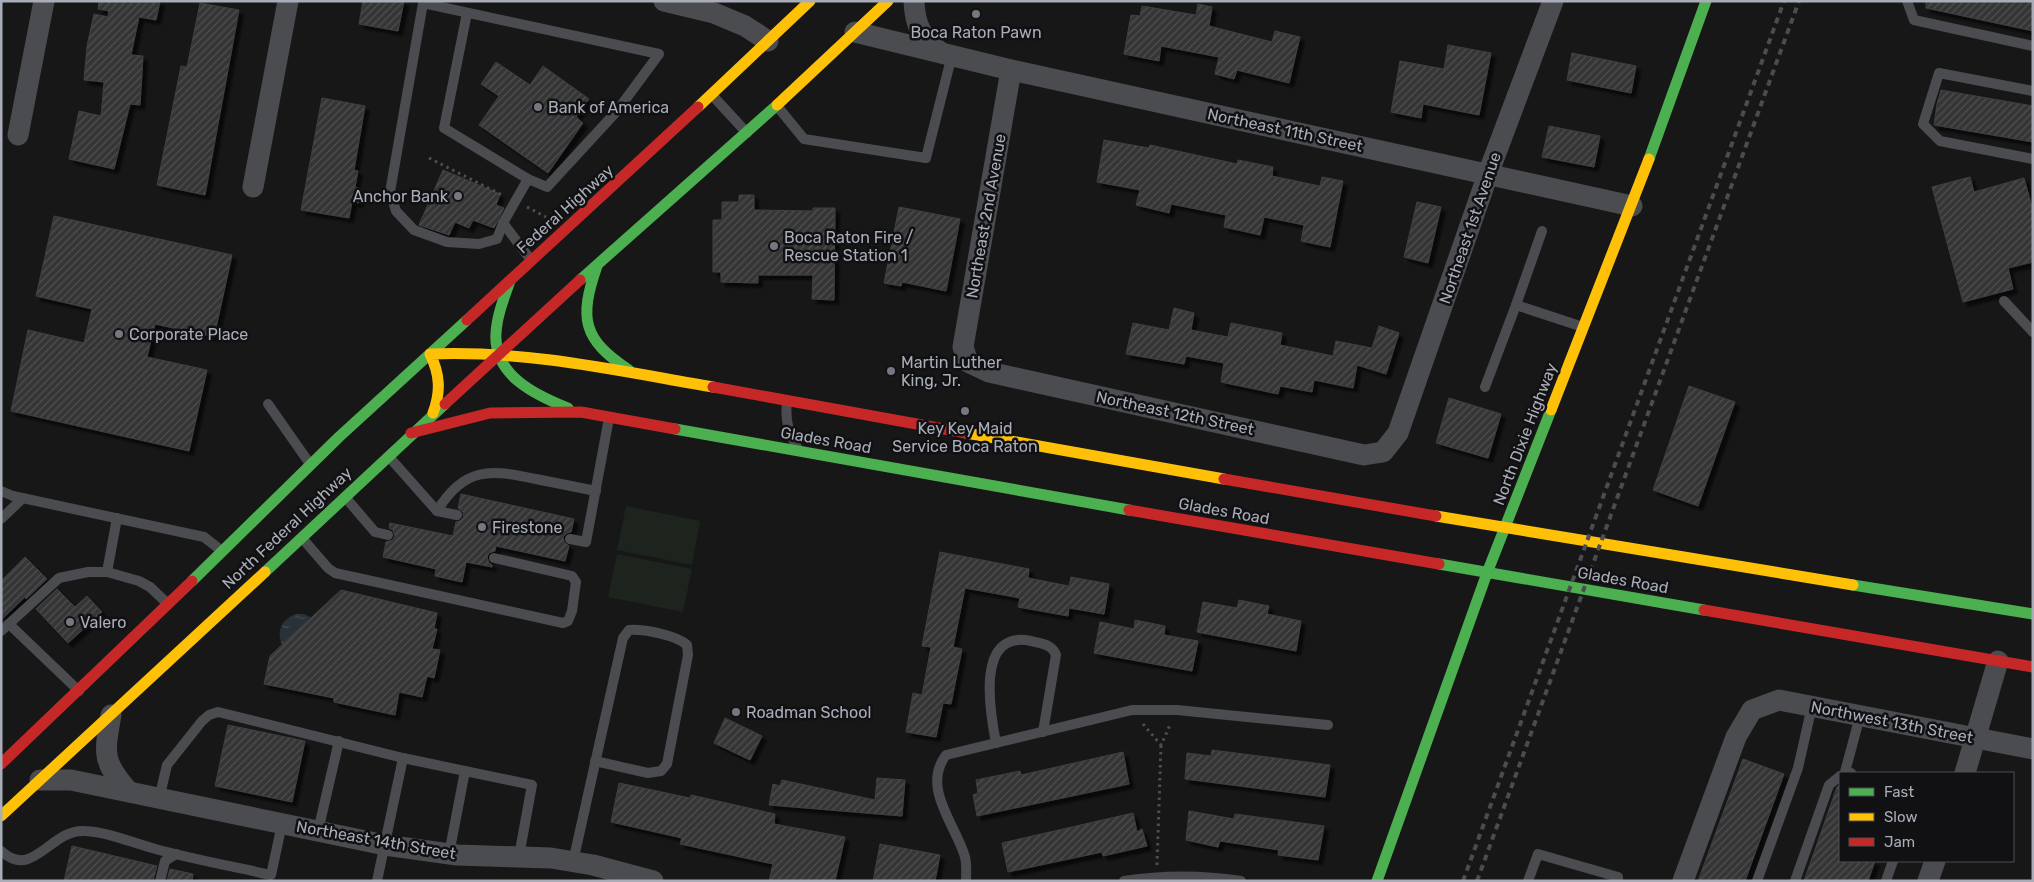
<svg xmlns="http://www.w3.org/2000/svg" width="2034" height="882" font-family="Rubik,sans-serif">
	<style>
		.garden { fill: #1d241e }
		.water { fill: url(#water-ripples) }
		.building { fill: url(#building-hatch); stroke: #3f4043; filter: url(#shadow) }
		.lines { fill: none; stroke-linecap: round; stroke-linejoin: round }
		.path { stroke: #4d4e52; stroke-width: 3; stroke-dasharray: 2.5 4; stroke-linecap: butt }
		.lane { stroke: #4b4c50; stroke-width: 10 }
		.street { stroke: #4b4c50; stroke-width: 21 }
		.fast { stroke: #4caf50; stroke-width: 11 }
		.slow { stroke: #ffc107; stroke-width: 11 }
		.jam { stroke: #c62828; stroke-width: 11 }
		.rail { stroke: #4b4c4f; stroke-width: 4; stroke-dasharray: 6 5; stroke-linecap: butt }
		.poi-dot { fill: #757880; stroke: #111113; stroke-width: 2 }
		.labels { text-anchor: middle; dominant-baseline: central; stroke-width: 5; stroke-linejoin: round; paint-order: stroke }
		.poi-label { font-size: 16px; fill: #a8adb8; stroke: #111113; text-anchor: start }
		.street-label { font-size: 16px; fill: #a8adb8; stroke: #111113 }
	</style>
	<defs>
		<pattern id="water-ripples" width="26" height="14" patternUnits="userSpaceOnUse" patternTransform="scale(1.25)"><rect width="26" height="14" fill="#2a3239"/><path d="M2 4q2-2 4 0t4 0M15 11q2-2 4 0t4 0" fill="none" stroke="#464d54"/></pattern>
		<pattern id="building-hatch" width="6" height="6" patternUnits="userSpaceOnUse" patternTransform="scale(1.25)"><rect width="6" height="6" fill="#353536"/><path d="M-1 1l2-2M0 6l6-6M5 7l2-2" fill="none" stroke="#4f5051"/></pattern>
		<filter id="shadow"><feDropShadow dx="4.5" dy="4.5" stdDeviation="1" flood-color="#0009"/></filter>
	</defs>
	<rect width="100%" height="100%" fill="#171717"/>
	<g class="garden">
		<path d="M 626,506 L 700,521 L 692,565 L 617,550 Z"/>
		<path d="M 617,554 L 692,569 L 683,612 L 608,597 Z"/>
	</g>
	<path class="water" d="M 296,614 L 304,614 L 312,618 L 282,645 C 276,631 282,619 296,614 Z"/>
	<g class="building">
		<path d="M 99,1 L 160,1 L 156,20 L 139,17 L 131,55 L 143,56 L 140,105 L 130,104 L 114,169 L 69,159 L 79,111 L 101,116 L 104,82 L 84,80 L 87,46 L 94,14 L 108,17 L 109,11 L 98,9 Z"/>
		<path d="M 363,1 L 404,1 L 398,31 L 359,24 Z"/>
		<path d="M 1926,1 L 2033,1 L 2033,31 L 1926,8 Z"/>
		<path d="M 200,3 L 239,10 L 205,195 L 157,185 L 181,66 L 187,67 Z"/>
		<path d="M 1198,4 L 1212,7 L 1209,26 L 1272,42 L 1275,31 L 1300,37 L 1289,83 L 1237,70 L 1234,79 L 1215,74 L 1219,57 L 1161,46 L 1159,61 L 1124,54 L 1131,15 L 1140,16 L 1142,6 L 1196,15 Z"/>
		<path d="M 1448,45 L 1491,53 L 1479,115 L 1423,104 L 1421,118 L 1391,112 L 1400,61 L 1444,69 Z"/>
		<path d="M 1572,53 L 1636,66 L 1631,93 L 1567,80 Z"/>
		<path d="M 496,62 L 530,85 L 543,66 L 589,99 L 576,117 L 583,123 L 548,173 L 479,125 L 499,96 L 481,84 Z"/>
		<path d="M 1941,90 L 2033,106 L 2033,142 L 1934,125 L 1937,104 Z"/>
		<path d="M 322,98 L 365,106 L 354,170 L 358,171 L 355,187 L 361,189 L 359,203 L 352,202 L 349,218 L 301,210 Z"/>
		<path d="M 1549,126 L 1600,136 L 1594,167 L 1542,157 Z"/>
		<path d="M 1104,140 L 1149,148 L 1150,145 L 1237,164 L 1238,160 L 1273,167 L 1272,176 L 1320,186 L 1322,177 L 1343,181 L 1330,247 L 1301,241 L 1304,225 L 1264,217 L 1260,235 L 1224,227 L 1226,215 L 1171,204 L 1169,213 L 1136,205 L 1140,190 L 1097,182 Z"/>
		<path d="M 443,170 L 500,194 L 496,205 L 504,208 L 494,228 L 473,220 L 469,228 L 455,222 L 449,235 L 419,225 Z"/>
		<path d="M 1970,177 L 1974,192 L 2024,178 L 2033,211 L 2033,262 L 2008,268 L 2013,289 L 1963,302 L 1932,187 Z"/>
		<path d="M 739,195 L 754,195 L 754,210 L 813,211 L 813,208 L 835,208 L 834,300 L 812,299 L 813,275 L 758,275 L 758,283 L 721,282 L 721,272 L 713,272 L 713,220 L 722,220 L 722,202 L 739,202 Z"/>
		<path d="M 1417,202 L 1441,207 L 1428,263 L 1404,257 Z"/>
		<path d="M 899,207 L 960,219 L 946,291 L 902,282 L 901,286 L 884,283 Z"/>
		<path d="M 54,216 L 232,255 L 214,337 L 155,324 L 147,357 L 207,370 L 189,451 L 11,411 L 28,330 L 84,343 L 92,309 L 36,296 Z"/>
		<path d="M 1174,308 L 1194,313 L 1191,330 L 1228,337 L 1231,323 L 1282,333 L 1280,345 L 1333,356 L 1336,341 L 1372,348 L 1379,326 L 1399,333 L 1386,374 L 1357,365 L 1353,388 L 1314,380 L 1312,392 L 1280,386 L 1278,394 L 1221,382 L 1224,363 L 1186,356 L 1184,364 L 1126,354 L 1133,323 L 1169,330 Z"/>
		<path d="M 1689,386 L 1735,402 L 1698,506 L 1653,490 Z"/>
		<path d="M 1449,398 L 1501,414 L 1488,458 L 1436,443 Z"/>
		<path d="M 461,494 L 574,519 L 571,532 L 567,533 L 563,537 L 564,542 L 569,546 L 565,561 L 496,546 L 495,551 L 489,553 L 487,557 L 489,563 L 492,565 L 492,567 L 466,562 L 462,582 L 435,576 L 436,569 L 383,557 L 386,542 L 393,540 L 395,536 L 393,530 L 389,528 L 390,523 L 453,536 L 456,522 L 460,521 L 464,517 L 463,512 L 458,508 Z"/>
		<path d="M 940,552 L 1029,569 L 1028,578 L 1069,586 L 1071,577 L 1109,584 L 1104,614 L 1069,608 L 1068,616 L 1018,607 L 1020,598 L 965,588 L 953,647 L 962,649 L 951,704 L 943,703 L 936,737 L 906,732 L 913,693 L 922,695 L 931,647 L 922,646 Z"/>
		<path d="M 25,557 L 47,579 L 26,599 L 25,597 L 1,620 L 1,581 Z"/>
		<path d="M 57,589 L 75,607 L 87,596 L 102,612 L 68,643 L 36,609 Z"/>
		<path d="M 341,590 L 437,613 L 434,629 L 437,629 L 432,649 L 440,650 L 434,678 L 427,676 L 422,697 L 399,692 L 395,715 L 334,702 L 334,698 L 264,684 L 270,656 Z"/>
		<path d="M 1239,600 L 1269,606 L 1267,614 L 1301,621 L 1296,651 L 1197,632 L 1203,602 L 1237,608 Z"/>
		<path d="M 1135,620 L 1165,626 L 1164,635 L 1198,641 L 1192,671 L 1094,653 L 1100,622 L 1134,629 Z"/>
		<path d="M 725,718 L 762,736 L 750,760 L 714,743 Z"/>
		<path d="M 228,725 L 305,741 L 292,802 L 215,786 Z"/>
		<path d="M 1212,750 L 1330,765 L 1325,797 L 1185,779 L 1187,753 L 1211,756 Z"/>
		<path d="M 1123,752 L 1129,784 L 977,816 L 973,795 L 978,793 L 976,780 L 1020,771 L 1021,775 Z"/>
		<path d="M 1743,759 L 1784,774 L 1745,881 L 1698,881 Z"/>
		<path d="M 877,778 L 905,780 L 902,816 L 769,805 L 773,784 L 780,786 L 782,780 L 875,800 Z"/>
		<path d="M 619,783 L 690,798 L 691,795 L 775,814 L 774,824 L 845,837 L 835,881 L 769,881 L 773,864 L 680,844 L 682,838 L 611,822 Z"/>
		<path d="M 1840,785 L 1840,861 L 1875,861 L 1868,881 L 1804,881 L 1837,787 Z"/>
		<path d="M 1189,811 L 1234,819 L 1235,814 L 1324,826 L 1318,860 L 1278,855 L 1279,850 L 1220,841 L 1218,847 L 1186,840 Z"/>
		<path d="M 1133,813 L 1137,832 L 1142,829 L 1147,846 L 1103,856 L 1102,852 L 1008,872 L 1002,843 Z"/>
		<path d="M 880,844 L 940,855 L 935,881 L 873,881 Z"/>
		<path d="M 72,846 L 157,866 L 153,881 L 64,881 Z"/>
		<path d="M 170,869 L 193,874 L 192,881 L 167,881 Z"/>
	</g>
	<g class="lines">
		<g class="path">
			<path d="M 429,158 L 504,196"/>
			<path d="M 527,207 L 546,217"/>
			<path d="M 1143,724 L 1161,745 L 1170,725"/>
			<path d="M 1157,865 L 1161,745"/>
		</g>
		<g class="lane">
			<path d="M 424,1 L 423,3 L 659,54 L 617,111 L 547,187 L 528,179 L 503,223 L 531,260"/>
			<path d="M 1907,1 L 1914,20 L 2033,46"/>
			<path d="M 423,3 L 390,192 L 396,211 L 414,230 L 447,242 L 479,244 L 497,239 L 503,223"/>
			<path d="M 467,13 L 444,128 L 528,179"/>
			<path d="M 2033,91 L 1939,73 L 1923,124 L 1940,141 L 2033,159"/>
			<path d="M 712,95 L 747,133"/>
			<path d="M 777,106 L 804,139 L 926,158 L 952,55"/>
			<path d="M 2004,301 L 2033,332"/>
			<path d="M 1516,305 L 1542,231"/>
			<path d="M 1485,387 L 1516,305 L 1583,327"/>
			<path d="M 787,401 C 785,419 788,431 797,447"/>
			<path d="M 268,404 L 310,464"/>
			<path d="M 390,458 L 437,511 L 457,515"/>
			<path d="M 1,491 L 13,496 L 204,537 L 222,551"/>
			<path d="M 345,497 L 375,532 L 388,535"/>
			<path d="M 437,511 C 464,467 489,469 536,479 C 556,483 576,487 596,491"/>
			<path d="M 117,518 L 107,572 L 139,581 L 150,587 L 168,604"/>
			<path d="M 1,519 L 23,498"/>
			<path d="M 302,538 L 328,568 L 335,573 L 563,623 L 568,621 L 572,611 L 576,582 L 572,576 L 494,558"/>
			<path d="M 570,539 L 586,542 L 609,418"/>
			<path d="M 9,624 L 79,691"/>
			<path d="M 1,631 L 59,578 L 88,572 L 107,572"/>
			<path d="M 996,743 C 990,712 975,629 1031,641 C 1042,644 1052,644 1056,655 L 1043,732"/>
			<path d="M 403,758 L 532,785 L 519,856"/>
			<path d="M 1851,773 L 1845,772 L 1860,716"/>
			<path d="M 159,799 L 167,765 L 202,721 L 209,715 L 218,712 L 403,758 L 377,881"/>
			<path d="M 318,831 L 339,741"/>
			<path d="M 1,851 C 33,881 51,828 85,831 C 108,832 130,842 152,848 C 191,859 231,866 271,875 L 282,824"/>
			<path d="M 449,854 L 465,771"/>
			<path d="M 573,862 L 623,638 L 629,630 C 644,629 676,635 687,645 L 688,655 L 667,764 L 661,771 L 648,773 L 595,761"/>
			<path d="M 160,881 L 165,861 L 176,854"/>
			<path d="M 966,881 C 966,873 967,865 965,857 C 956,825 921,788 946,755 L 1132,710 L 1177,710 L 1328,725"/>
			<path d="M 1124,881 C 1163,875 1202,875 1241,881"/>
			<path d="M 1528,881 L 1538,854 L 1618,877 L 1618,881"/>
			<path d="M 1757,881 L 1798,768 L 1812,706"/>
			<path d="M 1795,881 L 1829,785 L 1840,776"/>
			<path d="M 1886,881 L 1893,861"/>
		</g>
		<g class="street">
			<path d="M 664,1 L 714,13 L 745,26 L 768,41"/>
			<path d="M 914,1 C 915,26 921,36 940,52"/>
			<path d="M 855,32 L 1011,70 L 1632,206"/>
			<path d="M 1011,70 L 963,347 L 968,362 L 989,372 L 1364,455 L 1383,452 L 1398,433 L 1488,174 L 1553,1"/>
			<path d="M 18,135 L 44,1"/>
			<path d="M 253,187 L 288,1"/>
			<path d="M 111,715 C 104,754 102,762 129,792"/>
			<path d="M 1965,773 L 1998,661"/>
			<path d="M 40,780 L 71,780 L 385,845 L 457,855 L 551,858 L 593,865 L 653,881"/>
			<path d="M 1683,881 L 1736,737 L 1752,710 L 1779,700 L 2033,749"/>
			<path d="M 1928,881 L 1935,861"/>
		</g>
		<g class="fast">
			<path d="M 1649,159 L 1706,1"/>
			<path d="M 597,266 C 579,318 582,339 629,370"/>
			<path d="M 580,280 L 777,105"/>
			<path d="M 510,281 C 504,298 497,315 496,333 C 493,375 535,395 568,408"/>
			<path d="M 675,429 L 1129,510"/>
			<path d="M 1439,564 L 1704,610"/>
			<path d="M 265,572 L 445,404"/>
			<path d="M 192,581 L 339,437 L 467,320"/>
			<path d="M 1853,585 L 2033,614"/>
			<path d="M 1377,881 L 1487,573 L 1551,410"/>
		</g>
		<g class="slow">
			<path d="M 777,105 L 888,1"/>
			<path d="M 698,107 L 810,1"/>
			<path d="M 1551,410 L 1649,159"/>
			<path d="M 433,413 C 441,392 440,374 430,354 C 527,350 619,371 713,387"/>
			<path d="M 966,433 L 1224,479"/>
			<path d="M 1436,516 L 1853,585"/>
			<path d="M 1,816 L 265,572"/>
		</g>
		<g class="jam">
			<path d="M 467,320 L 698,107"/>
			<path d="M 713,387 L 966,433"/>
			<path d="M 445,404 L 580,280"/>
			<path d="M 411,433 L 490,413 L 581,412 L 675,429"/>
			<path d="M 1224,479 L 1436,516"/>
			<path d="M 1129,510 L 1439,564"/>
			<path d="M 1704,610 L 2033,667"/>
			<path d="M 1,764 L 192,581"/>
		</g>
		<g class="rail">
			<path d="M 1463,881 L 1784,1"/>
			<path d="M 1477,881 L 1799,1"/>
		</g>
	</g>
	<g class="poi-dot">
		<circle cx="976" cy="14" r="5"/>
		<circle cx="538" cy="107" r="5"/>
		<circle cx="458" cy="196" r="5"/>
		<circle cx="774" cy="246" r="5"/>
		<circle cx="119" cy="334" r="5"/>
		<circle cx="891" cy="371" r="5"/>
		<circle cx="965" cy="411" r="5"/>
		<circle cx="482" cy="527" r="5"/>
		<circle cx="70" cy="622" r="5"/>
		<circle cx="736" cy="712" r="5"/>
	</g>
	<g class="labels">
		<g class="poi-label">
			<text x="976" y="32" text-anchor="middle">Boca Raton Pawn</text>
			<text x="548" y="107">Bank of America</text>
			<text x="448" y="196" text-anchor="end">Anchor Bank</text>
			<text x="784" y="237">Boca Raton Fire /<tspan x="784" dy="18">Rescue Station 1</tspan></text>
			<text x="129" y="334">Corporate Place</text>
			<text x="901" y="362">Martin Luther<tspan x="901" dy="18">King, Jr.</tspan></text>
			<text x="965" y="428" text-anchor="middle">Key Key Maid<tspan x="965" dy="18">Service Boca Raton</tspan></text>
			<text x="492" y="527">Firestone</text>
			<text x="80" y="622">Valero</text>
			<text x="746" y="712">Roadman School</text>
		</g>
		<g class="street-label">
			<text transform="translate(1285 130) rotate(12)">Northeast 11th Street</text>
			<text transform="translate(565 209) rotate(-42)">Federal Highway</text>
			<text transform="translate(986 216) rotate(-80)">Northeast 2nd Avenue</text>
			<text transform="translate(1470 228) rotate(-71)">Northeast 1st Avenue</text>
			<text transform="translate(1175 413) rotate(12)">Northeast 12th Street</text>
			<text transform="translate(1525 434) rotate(-69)">North Dixie Highway</text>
			<text transform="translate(826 440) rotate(10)">Glades Road</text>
			<text transform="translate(1224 511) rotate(10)">Glades Road</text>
			<text transform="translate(287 528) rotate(-43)">North Federal Highway</text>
			<text transform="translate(1623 580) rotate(10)">Glades Road</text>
			<text transform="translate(1892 722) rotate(11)">Northwest 13th Street</text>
			<text transform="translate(376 840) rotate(10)">Northeast 14th Street</text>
		</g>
	</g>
	<rect width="2034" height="882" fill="none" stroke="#a8adb8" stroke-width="5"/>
	<rect x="1839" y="772" width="175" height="90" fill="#111113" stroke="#4d4f55"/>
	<rect x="1849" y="788" width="25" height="8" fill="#4caf50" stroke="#4d4f55"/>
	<text x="1884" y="797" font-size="15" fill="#a8adb8">Fast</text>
	<rect x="1849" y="813" width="25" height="8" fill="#ffc107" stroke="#4d4f55"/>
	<text x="1884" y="822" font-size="15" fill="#a8adb8">Slow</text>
	<rect x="1849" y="838" width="25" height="8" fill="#c62828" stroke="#4d4f55"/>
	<text x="1884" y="847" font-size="15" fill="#a8adb8">Jam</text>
</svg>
